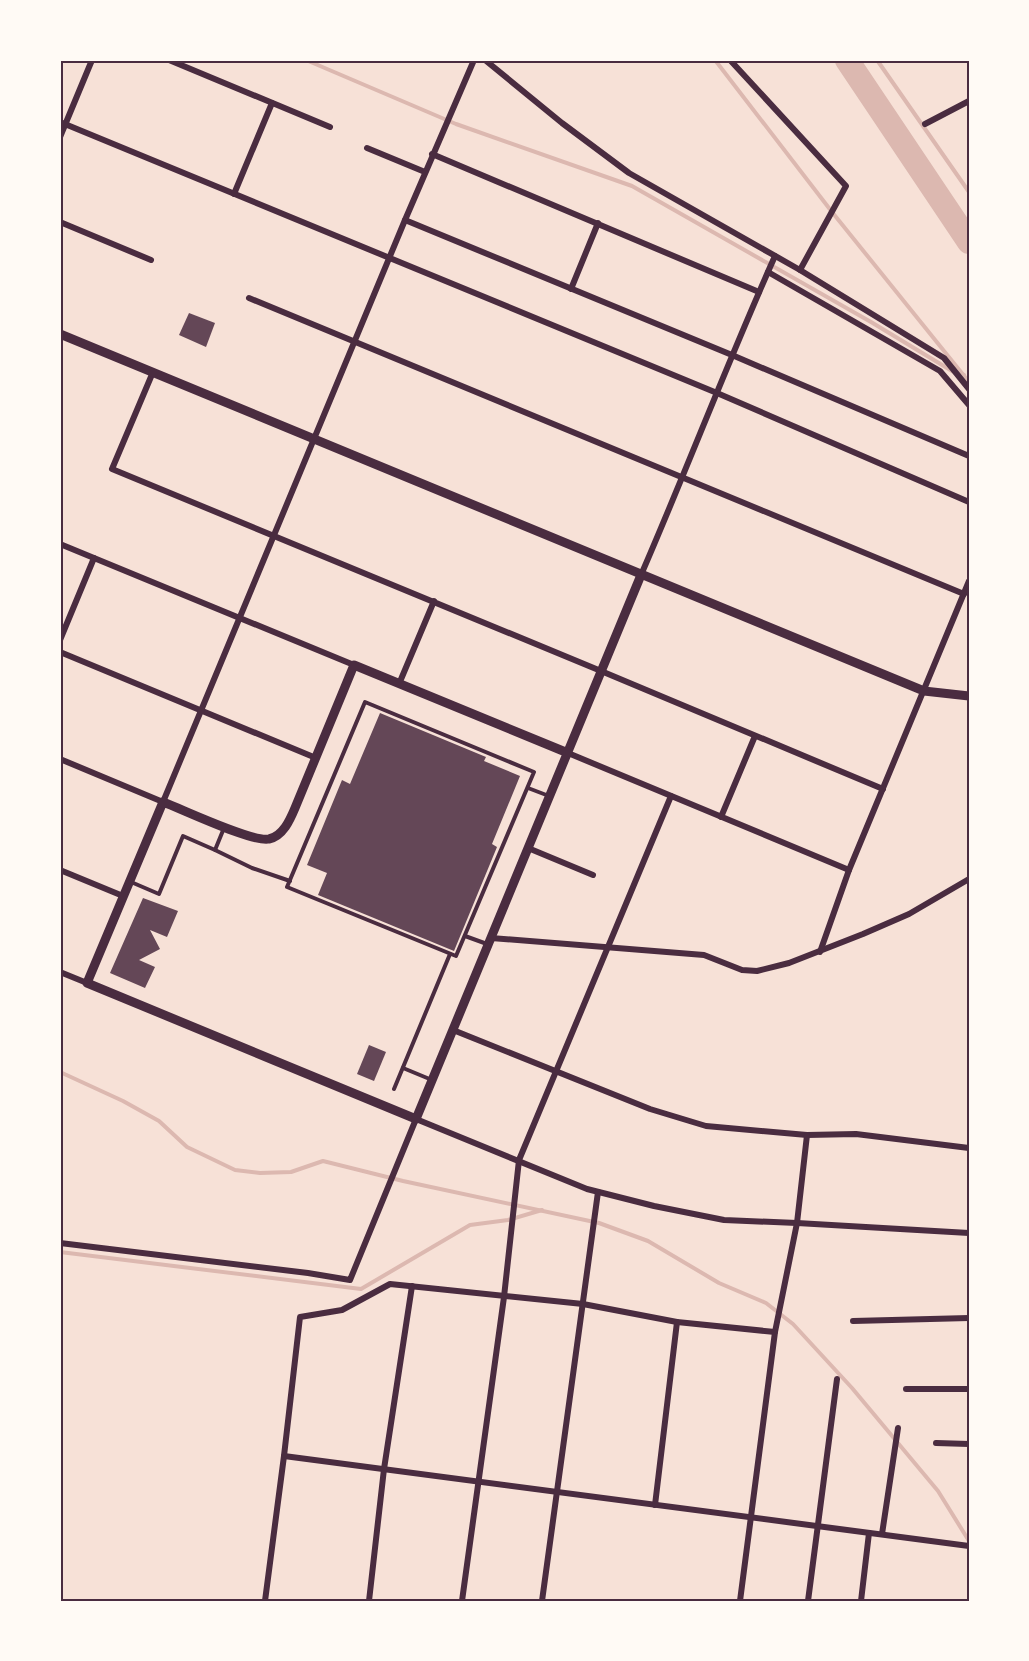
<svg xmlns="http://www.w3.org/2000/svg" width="1029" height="1661" font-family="'Noto Sans',sans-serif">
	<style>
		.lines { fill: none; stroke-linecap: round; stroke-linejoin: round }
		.stream { stroke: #dcb8b0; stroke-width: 4 }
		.river { stroke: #dcb8b0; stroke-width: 24 }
		.building { fill: #644757 }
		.service { stroke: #4a2c40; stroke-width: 4 }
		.minor { stroke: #4a2c40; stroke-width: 6 }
		.tertiary { stroke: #4a2c40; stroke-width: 9 }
		.neatline { fill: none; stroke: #4a2c40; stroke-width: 2 }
	</style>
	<rect width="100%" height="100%" fill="#f7e1d7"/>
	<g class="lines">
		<g class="stream">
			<path d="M 306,60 L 456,124 L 632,186 L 871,322 L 952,371 L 964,375"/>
			<path d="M 715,60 L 832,212 L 969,382"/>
			<path d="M 877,60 L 969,192"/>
			<path d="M 60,1072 L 123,1101 L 159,1121 L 187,1147 L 235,1170 L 260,1173 L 291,1172 L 323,1161 L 403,1181 L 599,1223 L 648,1241 L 719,1283 L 766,1303 L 793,1324 L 852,1388 L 938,1491 L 969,1541"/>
			<path d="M 60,1252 L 361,1289 L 470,1225 L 508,1220 L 542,1210"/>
		</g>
		<path class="river" d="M 847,60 L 969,242"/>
	</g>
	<g class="building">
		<path d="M 189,313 L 215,323 L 206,347 L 179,335 Z"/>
		<path d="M 380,713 L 486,757 L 484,761 L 520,776 L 492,844 L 497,847 L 454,951 L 318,895 L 327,873 L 307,865 L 342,780 L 350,784 Z"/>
		<path d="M 143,898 L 178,911 L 167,937 L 150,930 L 160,949 L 139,960 L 155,967 L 145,988 L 110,973 Z"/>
		<path d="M 369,1045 L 386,1052 L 374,1081 L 357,1074 Z"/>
	</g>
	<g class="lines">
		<g class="service">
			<path d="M 365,702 L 534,772 L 456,956 L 287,887 Z"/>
			<path d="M 528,788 L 549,796"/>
			<path d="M 215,850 L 224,828"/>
			<path d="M 131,882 L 159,894 L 183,836 L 215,850 L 252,868 L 290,881"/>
			<path d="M 465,936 L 487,944"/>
			<path d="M 403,1068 L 432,1080"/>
			<path d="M 394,1089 L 450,954"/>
		</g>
		<g class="minor">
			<path d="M 169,60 L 330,127"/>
			<path d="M 485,60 L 562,123 L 629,173 L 800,270 L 846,186 L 730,60"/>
			<path d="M 60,122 L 717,393 L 969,502"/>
			<path d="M 925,124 L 969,101"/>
			<path d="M 60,137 L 92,60"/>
			<path d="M 367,148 L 425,172"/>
			<path d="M 432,154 L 759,292"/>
			<path d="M 234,194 L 272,103"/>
			<path d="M 405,220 L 732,355 L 969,456"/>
			<path d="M 60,222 L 151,260"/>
			<path d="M 800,270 L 944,358 L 969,389"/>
			<path d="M 768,272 L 940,371 L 969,405"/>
			<path d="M 571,289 L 598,223"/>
			<path d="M 249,298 L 964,594"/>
			<path d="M 153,372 L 112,469 L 601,671 L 883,789"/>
			<path d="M 60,544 L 354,665"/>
			<path d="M 641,575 C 687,469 728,361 775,256"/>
			<path d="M 60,640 L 94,558"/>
			<path d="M 60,652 L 316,758"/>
			<path d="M 399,684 L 434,601"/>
			<path d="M 568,753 L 849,870"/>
			<path d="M 60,759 L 163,802 L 405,220 L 474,60"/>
			<path d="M 721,817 L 755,736"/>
			<path d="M 528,848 L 593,875"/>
			<path d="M 60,870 L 123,896"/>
			<path d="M 491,938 L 704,955 L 742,970 L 757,971 L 789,963 L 863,934 L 909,914 L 969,879"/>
			<path d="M 820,952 L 849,870 L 969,581"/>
			<path d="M 60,972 L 87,983"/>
			<path d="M 453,1030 L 650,1109 L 706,1126 L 807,1135 L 856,1134 L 969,1148"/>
			<path d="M 60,1243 L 308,1273 L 350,1280 L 416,1119 L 587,1189 L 654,1206 L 724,1220 L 797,1223 L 969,1233"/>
			<path d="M 853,1321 L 969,1318"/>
			<path d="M 775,1332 L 797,1223 L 807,1135"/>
			<path d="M 906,1389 L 969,1389"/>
			<path d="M 936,1443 L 969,1444"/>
			<path d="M 284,1456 L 969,1546"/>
			<path d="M 655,1505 L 677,1322"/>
			<path d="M 882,1534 L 898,1428"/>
			<path d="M 265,1601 L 284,1456 L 300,1317 L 342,1310 L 390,1284 L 583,1304 L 677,1322 L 775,1332 L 740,1601"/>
			<path d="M 369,1601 L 384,1469 L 412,1286"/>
			<path d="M 462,1601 L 504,1297 L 519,1160 L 671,796"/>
			<path d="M 542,1601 L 598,1192"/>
			<path d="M 808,1601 L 837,1379"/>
			<path d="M 861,1601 L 869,1533"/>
		</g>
		<g class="tertiary">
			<path d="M 60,334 L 924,691 L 969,696"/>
			<path d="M 568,753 L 354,665 L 295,808 C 290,820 283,836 269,839 C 253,843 182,809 163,802 L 87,983 L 416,1119 L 641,575"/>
		</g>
	</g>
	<rect width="1029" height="1661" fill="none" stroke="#fffaf5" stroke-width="123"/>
	<rect x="62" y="62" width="906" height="1538" class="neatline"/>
</svg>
